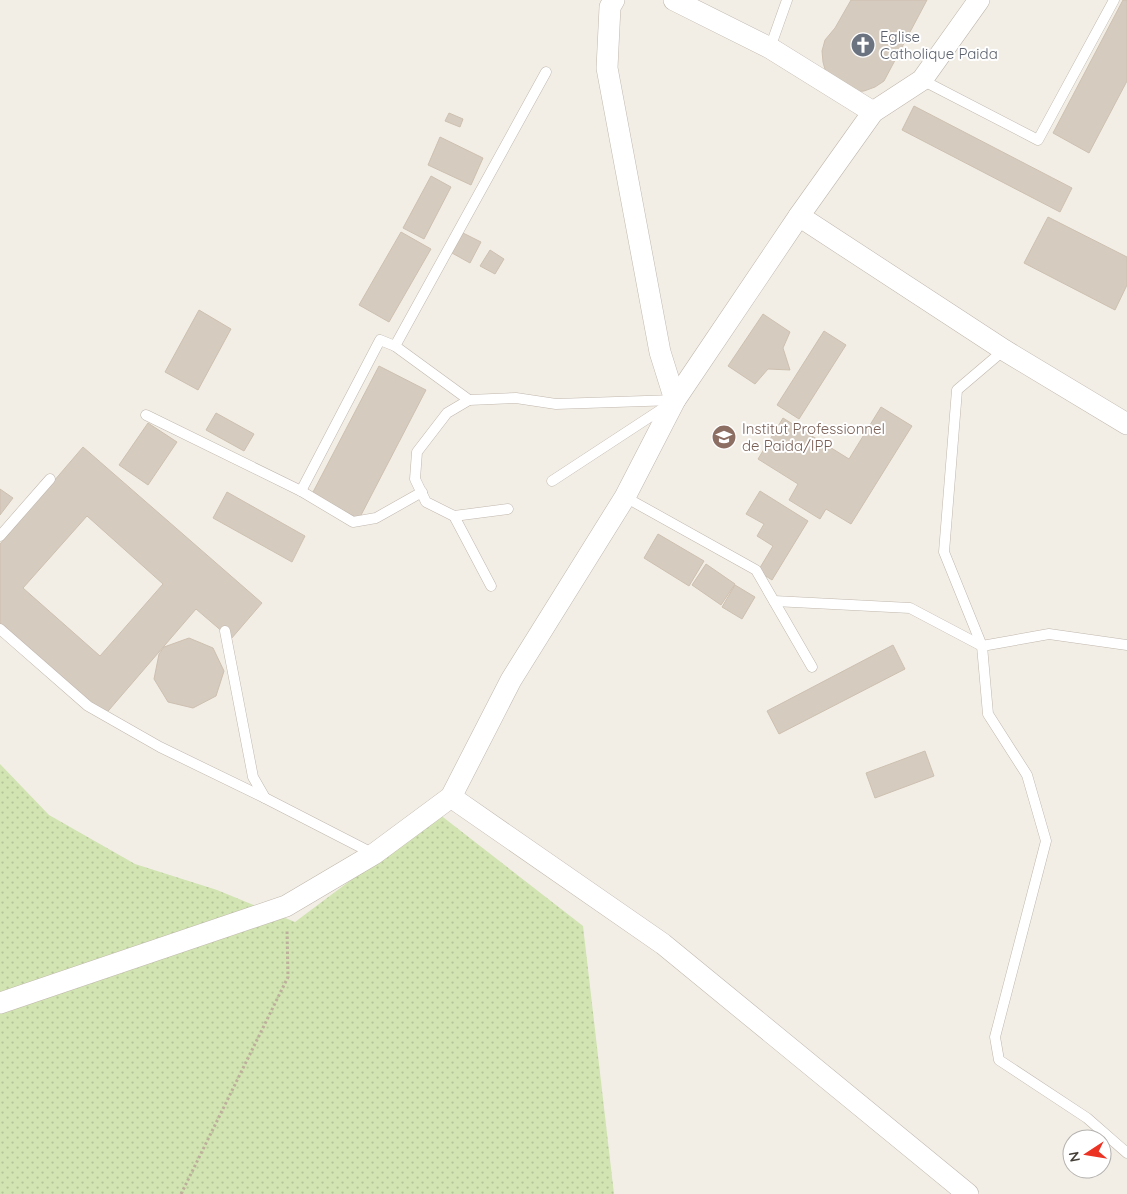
<svg xmlns="http://www.w3.org/2000/svg" width="1127" height="1194" font-family="Quicksand,sans-serif">
	<style>
		.grass { fill: url(#grass-dots) }
		.building { fill: #d6cbbf; stroke: #cdc0b0; fill-rule: evenodd }
		.lines { fill: none; stroke-linecap: round; stroke-linejoin: round }
		.lane-casing { stroke: #c0b7ad; stroke-width: 11 }
		.street-casing { stroke: #c0b7ad; stroke-width: 22 }
		.path { stroke: #beaf9c; stroke-width: 3; stroke-dasharray: 2.5 2.5; stroke-linecap: butt }
		.lane { stroke: #fff; stroke-width: 10 }
		.street { stroke: #fff; stroke-width: 21 }
		.labels { text-anchor: middle; dominant-baseline: central; stroke-width: 4; stroke-linejoin: round; paint-order: stroke }
		.worship-label { font-size: 15px; fill: #5b616d; stroke: #fff; text-anchor: start }
		.education-label { font-size: 15px; fill: #785e54; stroke: #fff; text-anchor: start }
	</style>
	<defs>
		<pattern id="grass-dots" width="8" height="8" patternUnits="userSpaceOnUse" patternTransform="scale(1.25)"><rect width="8" height="8" fill="#d1e4b1"/><path d="M2 2h.1M6 6h.1" fill="none" stroke="#b5c599" stroke-width="1.8" stroke-linecap="round"/></pattern>
	</defs>
	<rect width="100%" height="100%" fill="#f2eee6"/>
	<path class="grass" d="M 0,764 L 49,815 L 135,864 L 217,890 L 295,922 L 439,814 L 583,926 L 614,1194 L 0,1194 Z"/>
	<g class="building">
		<path d="M 851,0 L 927,0 L 884,81 L 875,87 L 864,91 L 853,92 L 826,73 L 823,62 L 822,51 L 825,40 L 835,28 Z"/>
		<path d="M 1123,0 L 1127,0 L 1127,81 L 1089,153 L 1053,133 Z"/>
		<path d="M 914,106 L 1072,188 L 1060,212 L 902,130 Z"/>
		<path d="M 449,113 L 463,119 L 460,127 L 445,121 Z"/>
		<path d="M 440,137 L 483,158 L 471,185 L 428,165 Z"/>
		<path d="M 431,176 L 451,187 L 424,239 L 403,228 Z"/>
		<path d="M 1048,217 L 1127,257 L 1127,285 L 1115,310 L 1024,263 Z"/>
		<path d="M 401,232 L 431,249 L 389,322 L 359,305 Z"/>
		<path d="M 463,233 L 481,242 L 470,263 L 452,253 Z"/>
		<path d="M 490,250 L 504,259 L 495,274 L 480,266 Z"/>
		<path d="M 199,310 L 231,329 L 198,390 L 165,372 Z"/>
		<path d="M 763,314 L 790,332 L 783,348 L 790,370 L 768,369 L 755,384 L 728,366 Z"/>
		<path d="M 824,331 L 846,345 L 799,419 L 777,405 Z"/>
		<path d="M 379,366 L 426,390 L 359,519 L 312,494 Z"/>
		<path d="M 881,407 L 912,426 L 851,524 L 826,509 L 820,519 L 789,500 L 798,484 L 758,459 L 783,418 L 849,459 Z"/>
		<path d="M 216,413 L 254,434 L 244,451 L 206,430 Z"/>
		<path d="M 148,423 L 177,442 L 148,485 L 119,465 Z"/>
		<path d="M 83,447 L 262,603 L 231,639 L 196,609 L 103,717 L 0,627 L 0,544 ZM 87,516 L 163,584 L 100,656 L 23,588 Z"/>
		<path d="M 0,489 L 13,498 L 0,515 Z"/>
		<path d="M 760,491 L 808,521 L 772,580 L 758,571 L 773,546 L 757,536 L 764,524 L 746,514 Z"/>
		<path d="M 227,492 L 305,536 L 292,562 L 213,518 Z"/>
		<path d="M 658,534 L 704,561 L 689,586 L 644,558 Z"/>
		<path d="M 706,564 L 735,584 L 721,605 L 692,585 Z"/>
		<path d="M 735,585 L 755,597 L 742,619 L 722,607 Z"/>
		<path d="M 189,638 L 213,648 L 224,671 L 216,696 L 193,708 L 168,702 L 154,679 L 159,654 L 164,647 Z"/>
		<path d="M 893,645 L 905,669 L 779,734 L 767,711 Z"/>
		<path d="M 925,751 L 934,776 L 875,798 L 866,773 Z"/>
	</g>
	<g class="lines">
		<defs>
			<g id="lane">
				<path d="M 770,48 L 787,0"/>
				<path d="M 922,80 L 1038,140 L 1114,0"/>
				<path d="M 1004,350 L 957,390 L 944,552 L 982,646 L 988,714 L 1027,775 L 1046,841 L 995,1037 L 999,1060 L 1087,1118 L 1127,1153"/>
				<path d="M 469,400 L 395,346 L 546,72"/>
				<path d="M 146,415 L 301,491 L 353,522 L 376,518 L 422,492"/>
				<path d="M 552,481 L 668,405"/>
				<path d="M 301,491 L 380,340 L 395,346"/>
				<path d="M 625,497 L 756,570 L 812,667"/>
				<path d="M 508,509 L 454,516 L 426,502 L 415,479 L 417,452 L 447,413 L 469,400 L 516,398 L 556,404 L 675,400"/>
				<path d="M 454,516 L 491,586"/>
				<path d="M 0,536 L 50,479"/>
				<path d="M 774,601 L 910,608 L 982,646 L 1049,634 L 1127,645"/>
				<path d="M 0,629 L 88,706 L 160,747 L 265,798 L 374,854"/>
				<path d="M 225,631 L 253,777 L 265,798"/>
			</g>
			<g id="street">
				<path d="M 614,0 L 610,7 L 607,68 L 660,352 L 675,400"/>
				<path d="M 674,0 L 770,48 L 873,112"/>
				<path d="M 799,216 L 1004,350 L 1127,424"/>
				<path d="M 451,797 L 663,944 L 968,1194"/>
				<path d="M 0,1003 L 286,906 L 374,854 L 451,797 L 511,680 L 625,497 L 675,400 L 799,216 L 873,112 L 922,80 L 979,0"/>
			</g>
		</defs>
		<use href="#lane" class="lane-casing"/>
		<use href="#street" class="street-casing"/>
		<path class="path" d="M 181,1194 L 288,977 L 287,930"/>
		<use href="#lane" class="lane"/>
		<use href="#street" class="street"/>
	</g>
	<defs>
		<symbol id="church-disc" viewBox="-11 -11 22 22"><circle r="9.5" fill="#6b7280" stroke="#fff"/><path d="M-1.2-6h2.4v3.5h3.3v2.4h-3.3V6h-2.4V-.1h-3.3v-2.4h3.3Z" fill="#fff"/></symbol>
		<symbol id="school-disc" viewBox="-11 -11 22 22"><circle r="9.5" fill="#8d6e63" stroke="#fff"/><path d="M0-5L7-2L0 1L-7-2ZM-4 1L0 2.5L4 1V4Q0 6-4 4Z" fill="#fff"/></symbol>
	</defs>
	<g fill-rule="evenodd">
		<use href="#church-disc" x="849" y="31" width="28" height="28"/>
		<use href="#school-disc" x="710" y="423" width="28" height="28"/>
	</g>
	<g class="labels">
		<g class="worship-label">
			<text x="880" y="36">Eglise<tspan x="880" dy="17">Catholique Paida</tspan></text>
		</g>
		<g class="education-label">
			<text x="742" y="428">Institut Professionnel<tspan x="742" dy="17">de Paida/IPP</tspan></text>
		</g>
	</g>
	<g transform="translate(1087 1154) rotate(258)"><circle r="24" fill="#ffffff" stroke="#b4b2af"/>
	<path d="M0-4L9 19L0 12L-9 19Z" fill="#ec3223"/>
	<text y="-8" font-size="14" font-weight="bold" text-anchor="middle" fill="#443e36">N</text>
	</g>
</svg>
